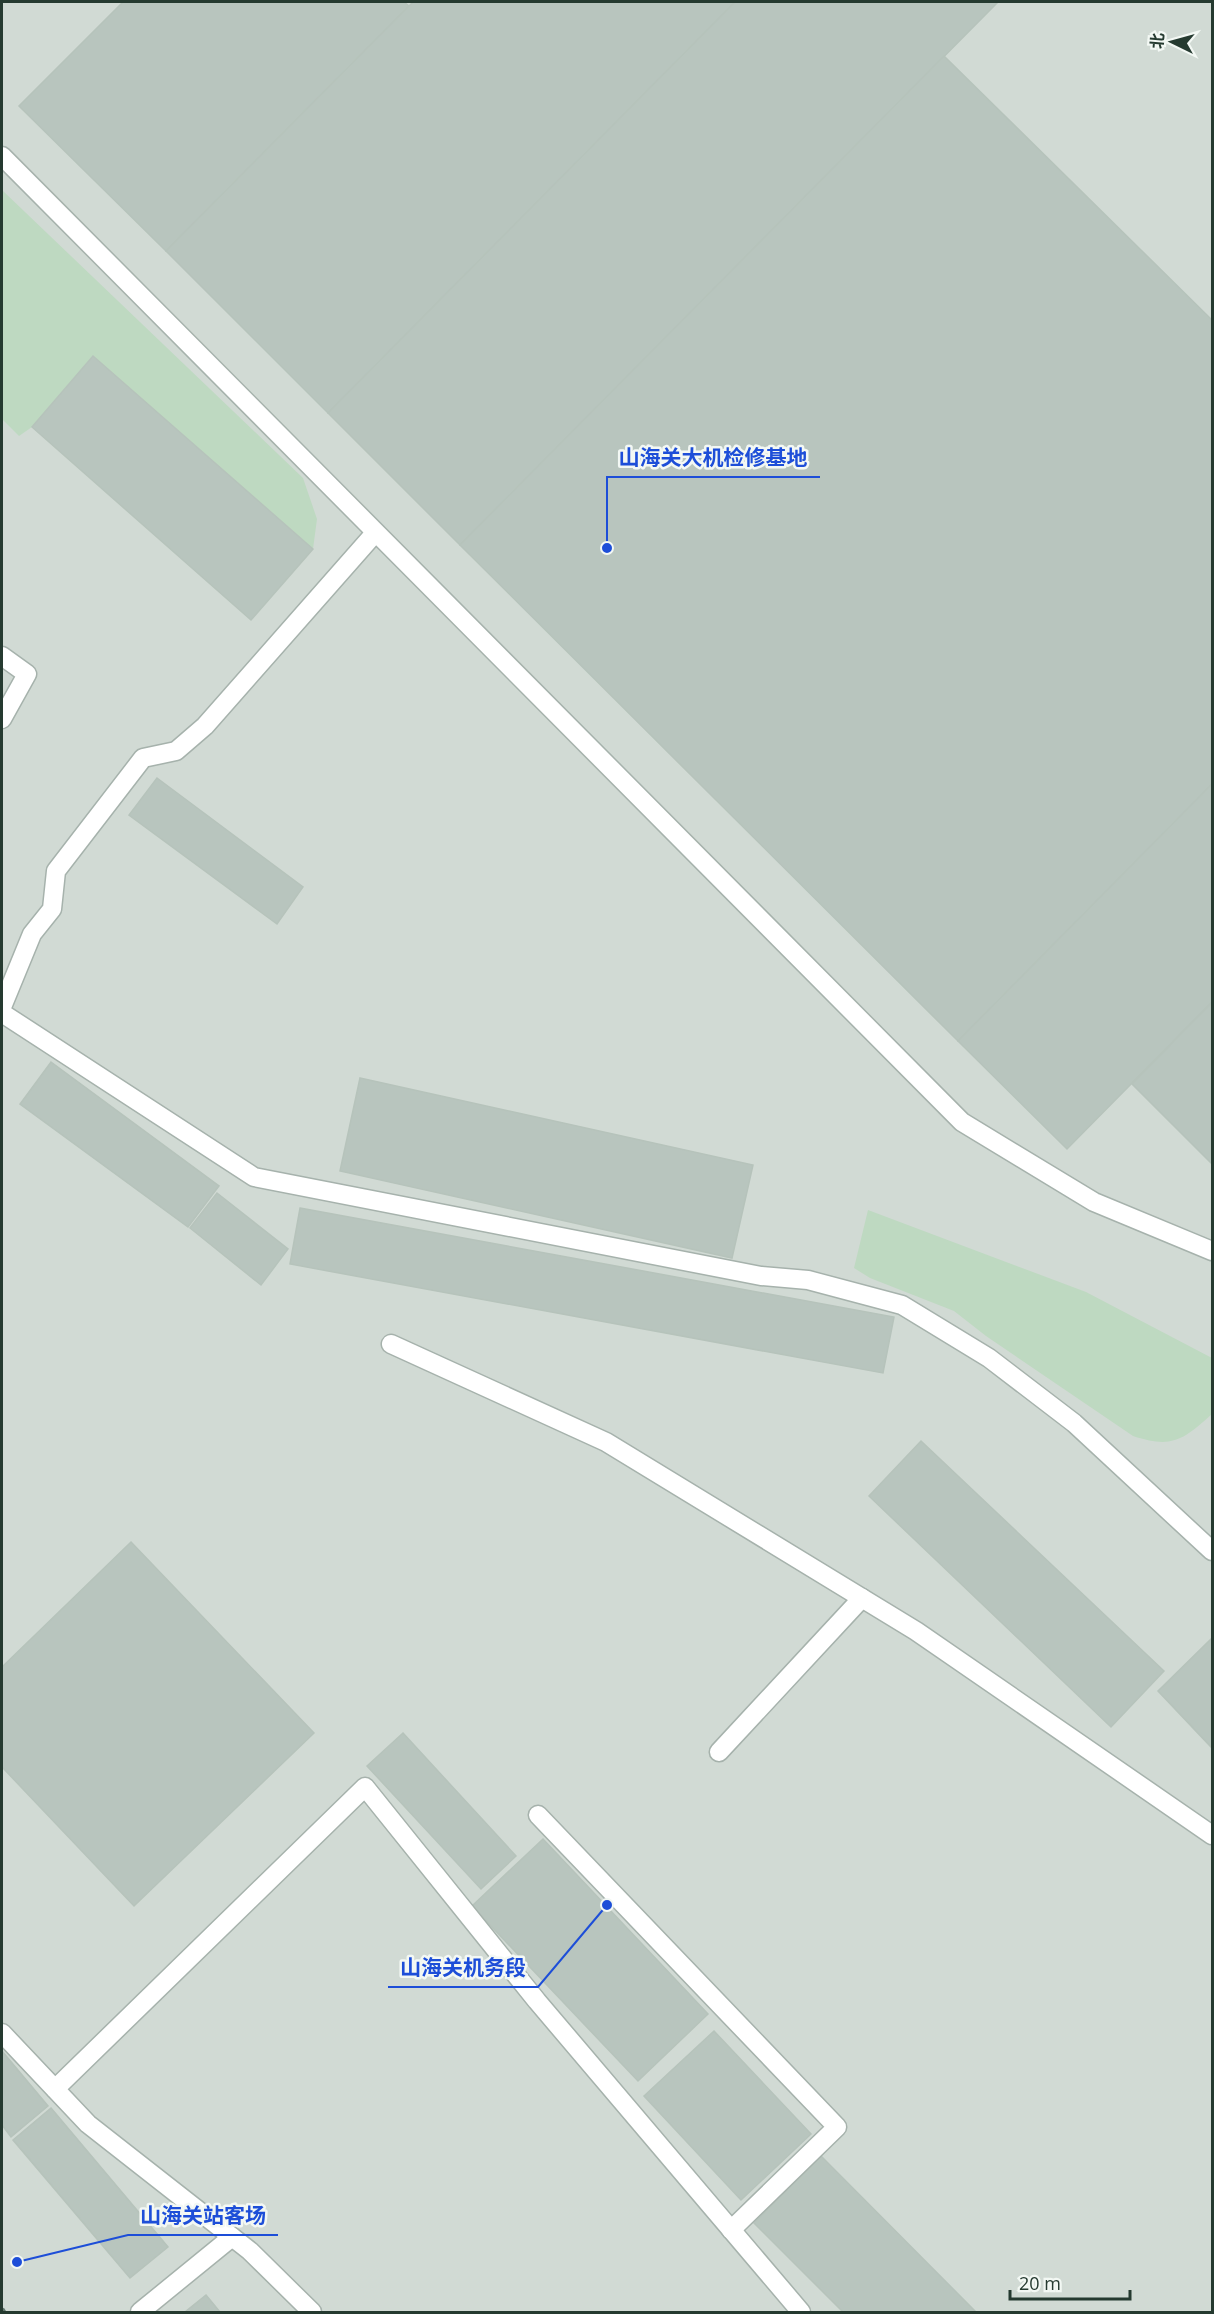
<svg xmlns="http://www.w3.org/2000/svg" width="1214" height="2314" font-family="'Open Sans','Noto Sans SC',sans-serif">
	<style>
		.built { fill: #d1dad4 }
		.green { fill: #bed9c1 }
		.building { fill: #b8c5be; stroke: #b6c3bb; stroke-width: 1.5 }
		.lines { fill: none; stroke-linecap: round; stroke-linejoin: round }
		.service-casing { stroke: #a6b2ac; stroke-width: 21 }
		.service { stroke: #fff; stroke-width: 18 }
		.rail { stroke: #5f756b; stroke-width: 4.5; stroke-dasharray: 12 6; stroke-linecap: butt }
		.leader { fill: none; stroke: #1d4ed8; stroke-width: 2 }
		.callout-dot { fill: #1d4ed8; stroke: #f3f8f4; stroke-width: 2 }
		.callout-label { font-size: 21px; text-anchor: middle; font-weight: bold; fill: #1d4ed8; stroke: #f3f8f4; stroke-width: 5; stroke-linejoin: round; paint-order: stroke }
	</style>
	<rect width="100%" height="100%" fill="#e2ebe6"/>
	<rect class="built" x="2" y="2" width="1210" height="2310"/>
	<g class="green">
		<path d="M 2,190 L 303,478 L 317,519 L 313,549 L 94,357 L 32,427 L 19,436 L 2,419 Z"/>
		<path d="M 868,1210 L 1086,1292 L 1212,1358 L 1212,1414 C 1183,1440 1172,1449 1133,1436 L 986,1336 L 954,1311 L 870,1278 L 854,1268 Z"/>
	</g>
	<g class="building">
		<path d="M 123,2 L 404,2 L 409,6 L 166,251 L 19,106 Z"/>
		<path d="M 413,2 L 735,2 L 328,413 L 166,251 Z"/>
		<path d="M 735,2 L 998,2 L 460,545 L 328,413 Z"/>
		<path d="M 944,56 L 1212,320 L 1212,784 L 958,1041 L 460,545 Z"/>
		<path d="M 93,356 L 313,549 L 251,620 L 32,427 Z"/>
		<path d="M 157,778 L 303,887 L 277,924 L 129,815 Z"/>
		<path d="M 1212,784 L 1212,1002 L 1067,1149 L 958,1041 Z"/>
		<path d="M 1212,1002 L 1212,1164 L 1132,1084 Z"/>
		<path d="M 51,1062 L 219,1186 L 188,1227 L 20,1104 Z"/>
		<path d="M 360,1078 L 753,1165 L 732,1258 L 340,1171 Z"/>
		<path d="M 217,1193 L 288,1249 L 261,1285 L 190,1228 Z"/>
		<path d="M 300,1208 L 894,1317 L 883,1373 L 290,1264 Z"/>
		<path d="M 921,1441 L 1164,1671 L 1111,1727 L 869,1496 Z"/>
		<path d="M 131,1542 L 314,1733 L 134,1906 L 2,1767 L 2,1667 Z"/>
		<path d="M 1212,1638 L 1212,1748 L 1158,1691 Z"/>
		<path d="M 403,1733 L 516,1856 L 481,1889 L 367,1766 Z"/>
		<path d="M 543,1839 L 708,2014 L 638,2081 L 472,1906 Z"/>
		<path d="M 714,2031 L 811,2134 L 741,2200 L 644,2096 Z"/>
		<path d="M 2,2051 L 48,2106 L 11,2137 L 2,2125 Z"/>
		<path d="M 51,2108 L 168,2247 L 130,2278 L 13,2140 Z"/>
		<path d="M 821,2156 L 976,2312 L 843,2312 L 754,2223 Z"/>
		<path d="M 206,2295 L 220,2312 L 185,2312 Z"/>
	</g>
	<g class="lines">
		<defs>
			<g id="service">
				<path d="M 2,156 L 962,1122 L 1094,1202 L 1212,1251"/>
				<path d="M 2,656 L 27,674 L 2,719"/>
				<path d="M 2,1007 L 32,934 L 52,909 L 56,871 L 143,758 L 176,751 L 205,726 L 375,533"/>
				<path d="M 2,1013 L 254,1177 L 761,1276 L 808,1280 L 902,1305 L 989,1358 L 1074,1423 L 1212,1551"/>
				<path d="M 391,1344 L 606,1442 L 916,1631 L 1212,1835"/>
				<path d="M 719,1752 L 862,1598"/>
				<path d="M 538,1815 L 837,2127 L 731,2230"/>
				<path d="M 2,2033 L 88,2124 L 250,2251 L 312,2312"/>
				<path d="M 55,2089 L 365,1787 L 537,2001 L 801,2312"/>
				<path d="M 140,2312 L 232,2237"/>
			</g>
		</defs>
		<use href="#service" class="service-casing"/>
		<use href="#service" class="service"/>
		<path class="rail" d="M 2,2309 L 4,2312"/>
	</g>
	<path class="leader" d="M607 548L607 477H820M607 1905L538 1987H388M17 2262L128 2235H278"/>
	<g class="callout-dot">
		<circle cx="607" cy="548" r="6"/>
		<circle cx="607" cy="1905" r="6"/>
		<circle cx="17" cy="2262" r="6"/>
	</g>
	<g class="callout-label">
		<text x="713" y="465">山海关大机检修基地</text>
		<text x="463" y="1975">山海关机务段</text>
		<text x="203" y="2223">山海关站客场</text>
	</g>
	<rect width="1214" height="2314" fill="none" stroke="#253a30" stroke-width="6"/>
	<g transform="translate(1172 42) rotate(275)" stroke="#f3f8f4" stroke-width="4.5" paint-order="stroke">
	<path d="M0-4.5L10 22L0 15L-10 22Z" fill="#253a30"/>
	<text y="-9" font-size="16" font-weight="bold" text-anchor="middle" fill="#253a30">北</text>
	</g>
	<path d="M1010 2290v9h120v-9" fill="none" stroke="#253a30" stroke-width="3"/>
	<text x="1019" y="2290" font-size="18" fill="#253a30" stroke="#f3f8f4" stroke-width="4.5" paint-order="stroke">20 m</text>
</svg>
